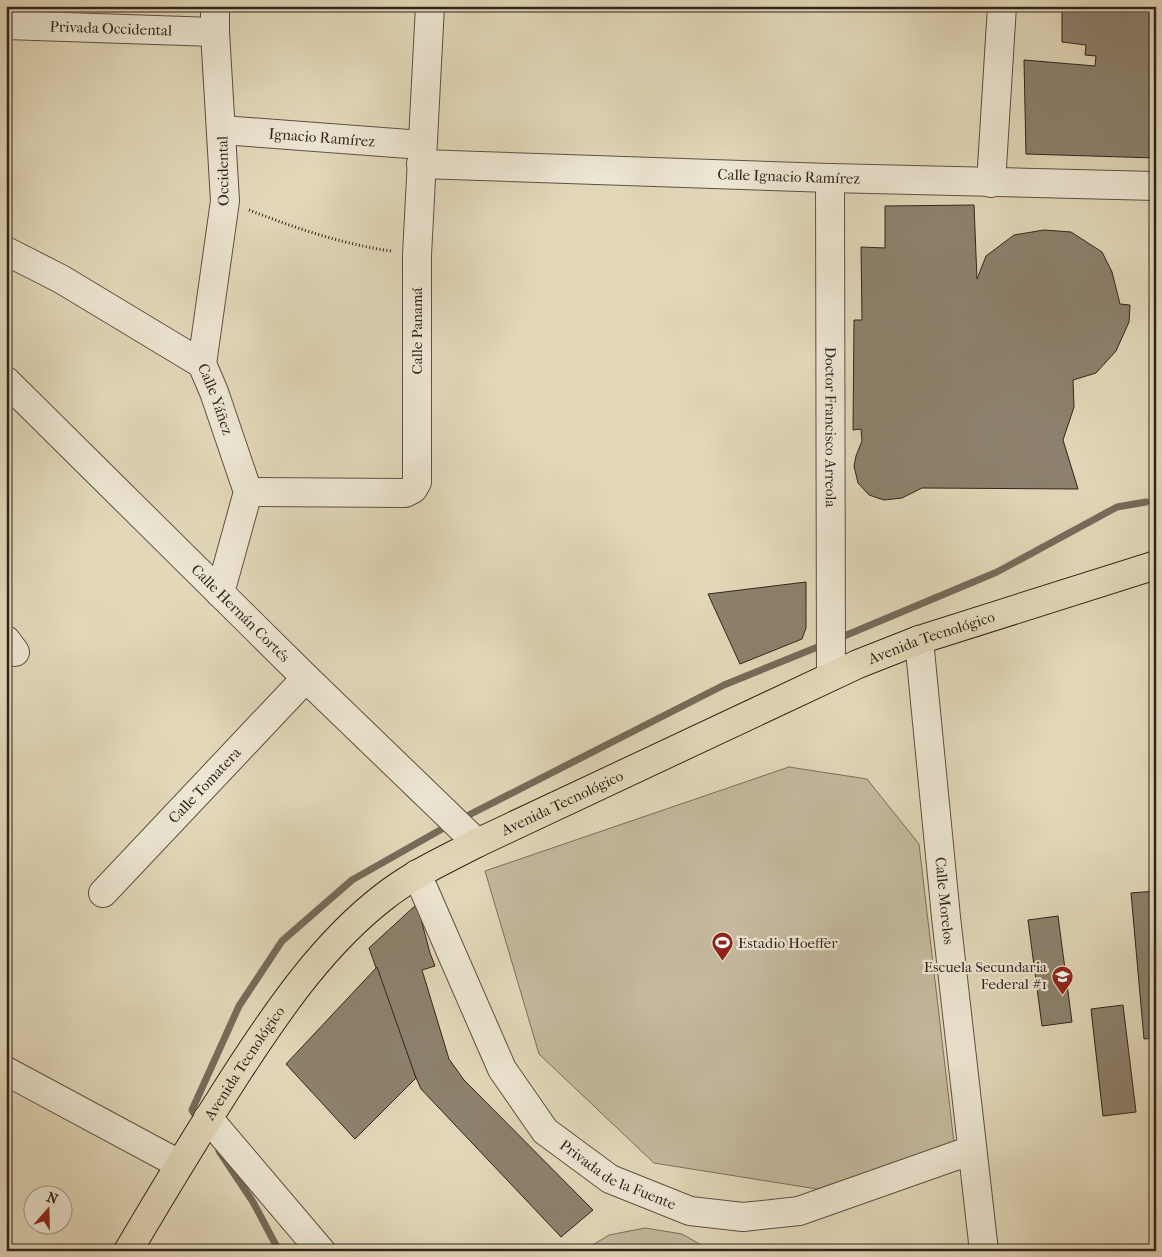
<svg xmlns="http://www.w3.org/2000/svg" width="1162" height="1257" font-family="'IM FELL French Canon',serif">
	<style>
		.green { fill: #c4b99e; stroke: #7a6e5e }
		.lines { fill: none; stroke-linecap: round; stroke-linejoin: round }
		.stream { stroke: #766b5b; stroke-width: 7 }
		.building { fill: #8d826e; stroke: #30241d }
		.minor-casing { stroke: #5c5144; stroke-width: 30 }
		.major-casing { stroke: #30241d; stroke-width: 30 }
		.path { stroke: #30241d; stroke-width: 3; stroke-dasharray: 1 2.5; stroke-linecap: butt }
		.minor { stroke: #ece6d2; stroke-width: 28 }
		.major { stroke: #e2d8b9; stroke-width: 28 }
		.labels { text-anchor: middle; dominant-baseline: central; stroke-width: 4.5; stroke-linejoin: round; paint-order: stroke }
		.street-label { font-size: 15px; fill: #30241d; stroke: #ece6d2 }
		.poi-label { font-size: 15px; fill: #30241d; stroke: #ece6d2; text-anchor: start }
	</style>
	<rect width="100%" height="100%" fill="#e2d8b9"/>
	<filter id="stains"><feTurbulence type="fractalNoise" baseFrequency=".004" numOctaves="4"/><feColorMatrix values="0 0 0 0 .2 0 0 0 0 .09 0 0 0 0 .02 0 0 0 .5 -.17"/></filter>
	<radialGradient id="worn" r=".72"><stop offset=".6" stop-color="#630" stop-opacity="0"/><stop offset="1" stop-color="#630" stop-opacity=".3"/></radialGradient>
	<g class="green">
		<path d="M 789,767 L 867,779 L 919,844 L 954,1143 L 817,1189 L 654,1163 L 539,1054 L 485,871 Z"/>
		<path d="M 645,1228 L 682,1234 L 712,1251 L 583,1251 L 609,1235 Z"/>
	</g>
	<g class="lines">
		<g class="stream">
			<path d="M 837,639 L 997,572 L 1117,507 L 1146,502"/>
			<path d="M 461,819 L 724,685 L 825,644"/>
			<path d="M 199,1121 L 192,1110 L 239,1006 L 282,941 L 352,880 L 449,825"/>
			<path d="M 219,1151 L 253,1202 L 279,1251"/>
		</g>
	</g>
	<g class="building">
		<path d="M 1062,6 L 1156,6 L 1156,158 L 1026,154 L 1024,60 L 1095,66 L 1096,56 L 1085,55 L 1086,45 L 1062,42 Z"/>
		<path d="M 974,205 L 977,279 L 986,256 L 1014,235 L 1044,230 L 1071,232 L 1102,252 L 1112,272 L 1120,304 L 1130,305 L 1129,322 L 1116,351 L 1096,373 L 1073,380 L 1074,407 L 1063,440 L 1078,489 L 922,488 L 902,498 L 884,500 L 869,495 L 858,483 L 854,466 L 856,456 L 862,441 L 861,429 L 853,430 L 854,320 L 862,320 L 861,247 L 885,248 L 885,206 Z"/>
		<path d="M 806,582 L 806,628 L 802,639 L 740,664 L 708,594 Z"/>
		<path d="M 1156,891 L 1156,1038 L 1144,1039 L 1131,893 Z"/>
		<path d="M 417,904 L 430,953 L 435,966 L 422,970 L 449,1059 L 464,1080 L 593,1210 L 561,1237 L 421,1089 L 411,1066 L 369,948 Z"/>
		<path d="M 1058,916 L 1072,1022 L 1042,1026 L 1028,920 Z"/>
		<path d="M 377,967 L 416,1078 L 355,1139 L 286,1064 Z"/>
		<path d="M 1123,1005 L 1136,1112 L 1103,1116 L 1091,1009 Z"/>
	</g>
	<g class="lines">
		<defs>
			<g id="minor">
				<path id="s1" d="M 6,25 L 215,32"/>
				<path id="s2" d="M 222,130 L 422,145"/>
				<path id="s3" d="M 421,164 L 830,178 L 1156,186"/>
				<path id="s4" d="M 830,178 L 831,676"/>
				<path d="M 991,183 L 1002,6"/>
				<path id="s5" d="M 6,251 L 61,279 L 202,364 L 214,392 L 248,492 L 220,593"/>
				<path d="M 202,364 L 225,201 L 215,32 L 215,6"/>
				<path id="s6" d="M 6,381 L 306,678 L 477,843"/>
				<path d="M 248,492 L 405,493 L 413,489 L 417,482 L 417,255 L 430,6"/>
				<path d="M 6,640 L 15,652"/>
				<path id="s7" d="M 919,640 L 946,917 L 984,1251"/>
				<path id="s8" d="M 417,874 L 502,1069 L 545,1131 L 610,1179 L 690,1211 L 743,1217 L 799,1211 L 972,1150"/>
				<path id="s9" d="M 103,893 L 306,678"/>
				<path d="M 6,1071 L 179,1164"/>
				<path d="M 208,1118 L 321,1251"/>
			</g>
			<g id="major">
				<path id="s10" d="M 128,1251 C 164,1190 201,1129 239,1070 C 280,1007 325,942 385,896 C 413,874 445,860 477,843 L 858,664 L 919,640 L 1156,565"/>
			</g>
		</defs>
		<use href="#minor" class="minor-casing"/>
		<use href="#major" class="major-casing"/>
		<path class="path" d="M 249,210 C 295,228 342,244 391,251"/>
		<use href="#minor" class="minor"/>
		<use href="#major" class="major"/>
	</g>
	<defs>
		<symbol id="stadium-pin" viewBox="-11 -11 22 30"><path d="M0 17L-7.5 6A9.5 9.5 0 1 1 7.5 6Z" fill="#8f2418" stroke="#ece6d2"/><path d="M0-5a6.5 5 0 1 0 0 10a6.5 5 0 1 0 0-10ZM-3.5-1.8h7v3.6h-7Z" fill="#fff"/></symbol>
		<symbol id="school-pin" viewBox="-11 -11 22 30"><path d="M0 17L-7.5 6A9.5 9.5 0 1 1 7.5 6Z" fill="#8f2418" stroke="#ece6d2"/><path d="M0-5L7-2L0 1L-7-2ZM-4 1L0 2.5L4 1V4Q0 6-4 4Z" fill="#fff"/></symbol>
	</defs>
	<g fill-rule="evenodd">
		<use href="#stadium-pin" x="710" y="930" width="25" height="34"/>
		<use href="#school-pin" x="1050" y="964" width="25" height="34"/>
	</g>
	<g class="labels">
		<g class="street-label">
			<text stroke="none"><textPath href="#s1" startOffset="105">Privada Occidental</textPath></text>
			<text stroke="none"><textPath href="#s2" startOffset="100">Ignacio Ramírez</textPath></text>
			<text transform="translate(223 171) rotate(-91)">Occidental</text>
			<text stroke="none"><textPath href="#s3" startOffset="368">Calle Ignacio Ramírez</textPath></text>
			<text transform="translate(417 331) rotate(-90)">Calle Panamá</text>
			<text stroke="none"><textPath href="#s5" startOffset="264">Calle Yáñez</textPath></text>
			<text stroke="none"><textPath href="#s4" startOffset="249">Doctor Francisco Arreola</textPath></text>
			<text stroke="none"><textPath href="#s6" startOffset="330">Calle Hernán Cortés</textPath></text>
			<text stroke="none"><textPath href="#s10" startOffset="1046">Avenida Tecnológico</textPath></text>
			<text stroke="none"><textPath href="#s9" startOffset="148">Calle Tomatera</textPath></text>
			<text stroke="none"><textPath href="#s10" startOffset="641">Avenida Tecnológico</textPath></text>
			<text stroke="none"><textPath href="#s7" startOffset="262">Calle Morelos</textPath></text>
			<text stroke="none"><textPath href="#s10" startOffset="221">Avenida Tecnológico</textPath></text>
			<text stroke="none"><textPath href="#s8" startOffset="374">Privada de la Fuente</textPath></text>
		</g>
		<g class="poi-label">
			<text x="738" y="943">Estadio Hoeffer</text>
			<text x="1047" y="967" text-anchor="end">Escuela Secundaria<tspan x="1047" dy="17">Federal #1</tspan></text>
		</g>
	</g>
	<rect width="1162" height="1257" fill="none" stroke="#e2d8b9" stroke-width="25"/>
	<rect x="8" y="8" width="1147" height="1242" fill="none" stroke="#30241d" stroke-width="2.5"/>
	<rect x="12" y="12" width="1137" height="1232" fill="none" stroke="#30241d"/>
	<g transform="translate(48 1210) rotate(20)"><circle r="24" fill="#ece6d2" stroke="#a1988a"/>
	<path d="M0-4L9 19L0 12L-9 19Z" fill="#8f2418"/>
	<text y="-8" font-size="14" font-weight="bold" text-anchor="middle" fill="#30241d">N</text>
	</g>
	<rect width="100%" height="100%" filter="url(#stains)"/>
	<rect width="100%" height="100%" fill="url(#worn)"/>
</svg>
